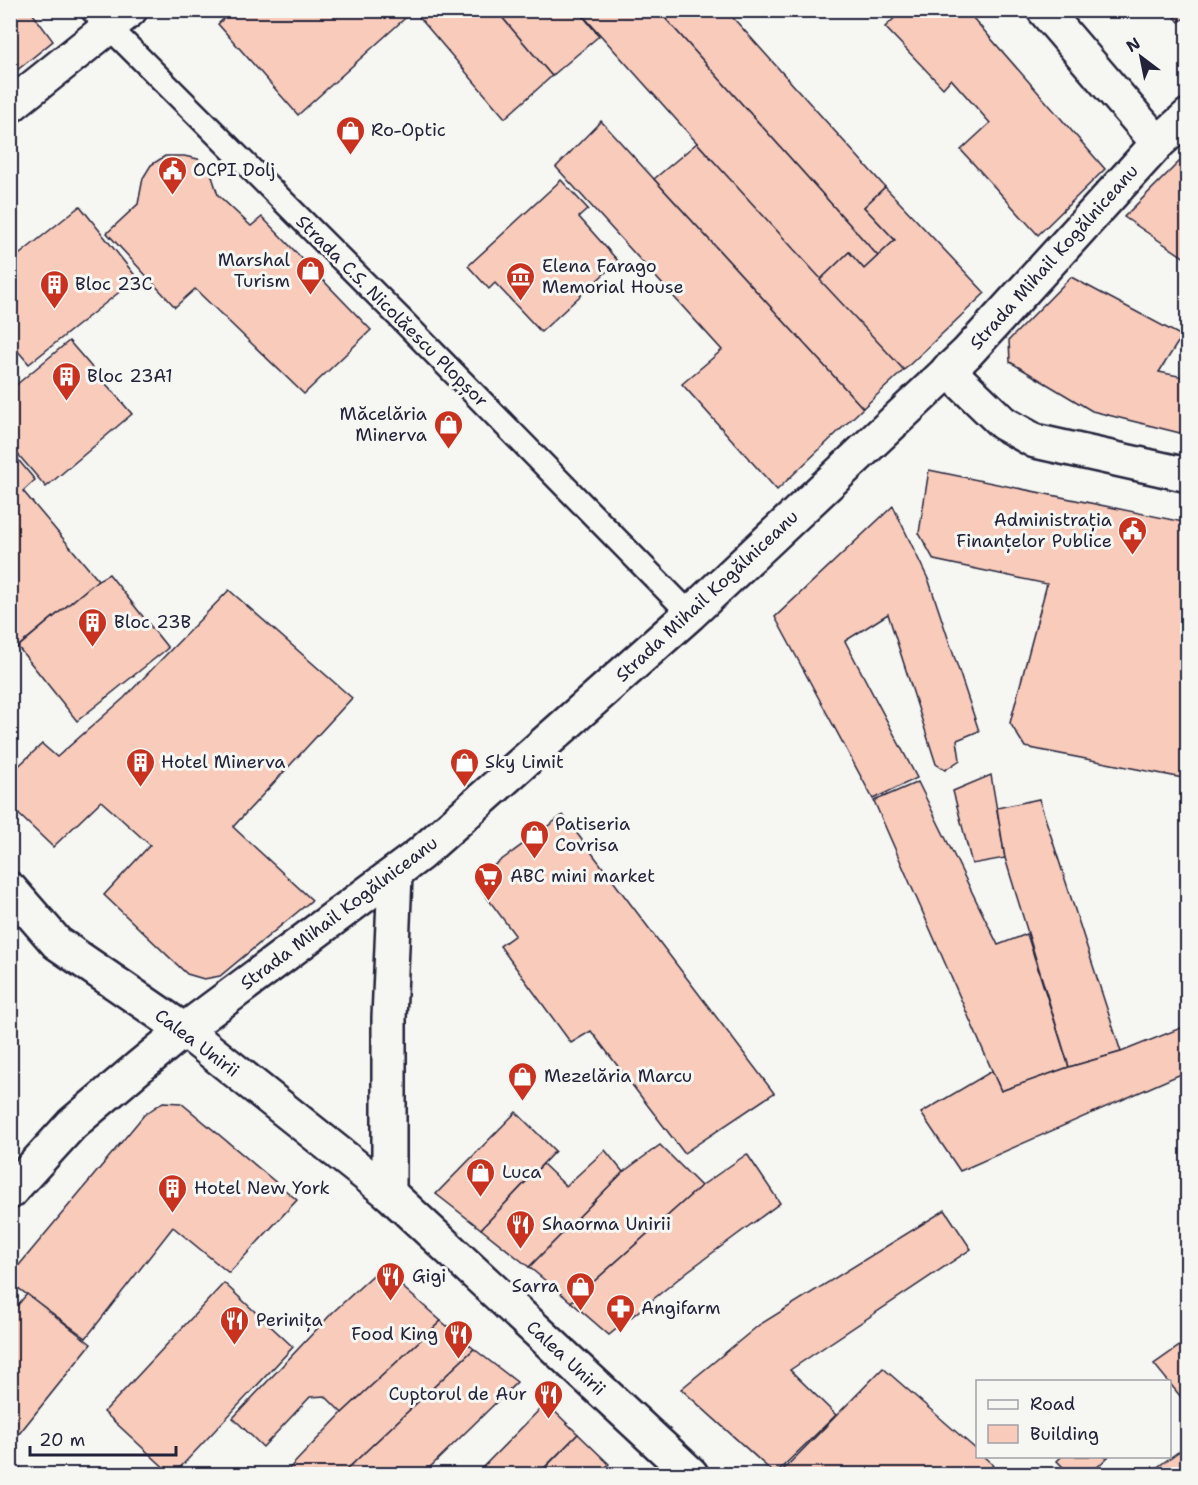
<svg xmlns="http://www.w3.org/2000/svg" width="1198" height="1485" font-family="'Shantell Sans',sans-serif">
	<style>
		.building { fill: #f8cbbb; stroke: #22223b; stroke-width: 1.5 }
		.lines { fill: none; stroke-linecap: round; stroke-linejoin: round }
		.service-casing { stroke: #22223b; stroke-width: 27 }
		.pedestrian-casing { stroke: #22223b; stroke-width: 38 }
		.minor-casing { stroke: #22223b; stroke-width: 38 }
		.tertiary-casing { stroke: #22223b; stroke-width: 38 }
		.service { stroke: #f6f6f2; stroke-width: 22 }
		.pedestrian { stroke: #f6f6f2; stroke-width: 33 }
		.minor { stroke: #f6f6f2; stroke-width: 33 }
		.tertiary { stroke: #f6f6f2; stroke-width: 33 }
		.labels { text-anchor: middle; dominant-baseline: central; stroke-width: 6; stroke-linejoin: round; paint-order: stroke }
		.poi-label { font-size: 18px; fill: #22223b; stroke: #f6f6f2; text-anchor: start }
		.street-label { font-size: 18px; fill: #22223b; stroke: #f6f6f2 }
	</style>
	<rect width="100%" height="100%" fill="#f6f6f2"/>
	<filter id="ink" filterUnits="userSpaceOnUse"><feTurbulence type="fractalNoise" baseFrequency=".0167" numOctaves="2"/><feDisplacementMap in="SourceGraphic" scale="12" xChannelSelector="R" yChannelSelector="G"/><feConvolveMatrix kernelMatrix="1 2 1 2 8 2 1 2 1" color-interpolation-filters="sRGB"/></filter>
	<g filter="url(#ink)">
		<g class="building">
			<path d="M 10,10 L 30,10 L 53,41 L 10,76 Z"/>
			<path d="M 233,10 L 413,10 L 413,11 L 298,115 L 218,24 Z"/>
			<path d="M 496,10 L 552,76 L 505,118 L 413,10 Z"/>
			<path d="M 496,10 L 578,10 L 599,36 L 552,76 Z"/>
			<path d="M 578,10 L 658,10 L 878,256 L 864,269 L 849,252 L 820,280 Z"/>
			<path d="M 658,10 L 726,10 L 885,187 L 864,207 L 895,240 L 878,256 Z"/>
			<path d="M 903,10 L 966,10 L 1105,169 L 1038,235 L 961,150 L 990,123 L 951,79 L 943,88 L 885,27 Z"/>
			<path d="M 1169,10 L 1188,10 L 1188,15 L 1179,22 Z"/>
			<path d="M 601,121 L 863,408 L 777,490 L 682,384 L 722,350 L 556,167 Z"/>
			<path d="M 697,143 L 904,370 L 863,408 L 654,179 Z"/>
			<path d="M 1188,153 L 1188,260 L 1124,217 Z"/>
			<path d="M 165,156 L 184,156 L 198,159 L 209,167 L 218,195 L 251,226 L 262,217 L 371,330 L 304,394 L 195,289 L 175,307 L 107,233 L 138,204 L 143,178 L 151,165 Z"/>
			<path d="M 561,180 L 588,209 L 579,217 L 618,261 L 541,332 L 495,283 L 489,289 L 468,266 Z"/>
			<path d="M 885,187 L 985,293 L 904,370 L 820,280 L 849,252 L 864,269 L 895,240 L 864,207 Z"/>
			<path d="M 80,206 L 137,278 L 29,364 L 10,342 L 10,262 Z"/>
			<path d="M 1071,277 L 1182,336 L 1159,372 L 1188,378 L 1188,435 L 1092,411 L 1010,362 L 1009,340 Z"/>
			<path d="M 69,341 L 132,414 L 46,487 L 10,445 L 10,390 Z"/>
			<path d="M 10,450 L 35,480 L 23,491 L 98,580 L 10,653 Z"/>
			<path d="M 929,470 L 1188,523 L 1188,779 L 1025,747 L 1010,723 L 1047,584 L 934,560 L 919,533 Z"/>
			<path d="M 893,506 L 929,581 L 979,731 L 957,740 L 960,760 L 945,770 L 936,764 L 888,614 L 845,641 L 917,778 L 873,799 L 775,617 Z"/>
			<path d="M 109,574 L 168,648 L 77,721 L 18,647 L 98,580 Z"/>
			<path d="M 229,590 L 352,698 L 233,827 L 312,900 L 220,976 L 204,979 L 187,974 L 104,895 L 150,845 L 101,801 L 53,847 L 10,806 L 10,774 L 42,744 L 57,757 L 124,698 Z"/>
			<path d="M 991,775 L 1005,858 L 972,864 L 953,791 Z"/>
			<path d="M 918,782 L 998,945 L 1027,934 L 1069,1067 L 1001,1091 L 874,801 Z"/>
			<path d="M 1039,799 L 1121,1052 L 1069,1067 L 1005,858 L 997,808 Z"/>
			<path d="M 563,815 L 774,1093 L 684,1153 L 591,1031 L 571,1043 L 500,946 L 515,935 L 474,880 Z"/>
			<path d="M 1188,1025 L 1188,1071 L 960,1171 L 921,1113 L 992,1071 L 1001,1091 L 1069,1067 L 1121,1052 Z"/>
			<path d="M 163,1102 L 181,1103 L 297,1200 L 229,1273 L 173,1227 L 86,1338 L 10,1282 L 10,1276 L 144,1115 Z"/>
			<path d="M 516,1112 L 555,1151 L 481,1229 L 436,1194 Z"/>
			<path d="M 660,1145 L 701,1186 L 571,1302 L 529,1267 L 623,1172 Z"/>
			<path d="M 605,1150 L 623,1172 L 529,1267 L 481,1229 L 543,1164 L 566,1186 Z"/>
			<path d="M 747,1154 L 780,1203 L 688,1271 L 609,1335 L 571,1302 L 701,1186 Z"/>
			<path d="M 945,1210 L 971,1249 L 790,1370 L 836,1415 L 775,1474 L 681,1389 L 759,1325 Z"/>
			<path d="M 381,1268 L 441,1321 L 342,1413 L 325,1396 L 310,1397 L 263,1447 L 233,1418 L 333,1312 Z"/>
			<path d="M 224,1283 L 293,1347 L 174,1474 L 171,1474 L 104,1412 Z"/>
			<path d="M 27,1294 L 91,1344 L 10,1445 L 10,1314 Z"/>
			<path d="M 441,1321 L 474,1349 L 342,1474 L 285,1473 L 342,1413 Z"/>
			<path d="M 1188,1340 L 1188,1400 L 1185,1402 L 1154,1364 Z"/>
			<path d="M 474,1349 L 517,1382 L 423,1474 L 342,1474 Z"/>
			<path d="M 883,1368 L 978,1451 L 978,1456 L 983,1456 L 993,1465 L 984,1474 L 779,1474 Z"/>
			<path d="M 546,1403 L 578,1434 L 538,1474 L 476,1474 Z"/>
			<path d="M 578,1434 L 609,1464 L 599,1474 L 541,1474 L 540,1473 Z"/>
			<path d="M 1185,1447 L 1188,1450 L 1188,1474 L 1148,1474 Z"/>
			<path d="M 1062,1456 L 1109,1456 L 1090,1474 L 1070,1474 L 1057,1461 Z"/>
			<path d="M 10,1459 L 28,1474 L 10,1474 Z"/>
		</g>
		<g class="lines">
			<defs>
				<path id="service" d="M 92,10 L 401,319 L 690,614"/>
				<g id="pedestrian">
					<path d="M 1044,10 L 1158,143"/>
					<path d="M 10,106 L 130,10"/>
					<path d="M 10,889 L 57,943 L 184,1030"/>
				</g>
				<path id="minor" d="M 948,370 L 1003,423 L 1035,441 L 1188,475"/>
				<g id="tertiary">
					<path d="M 184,1030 L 389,1193 L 691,1474"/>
					<path d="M 10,1192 L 72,1124 L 139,1067 L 184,1030 L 420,854 L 690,614 L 967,353 L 1158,143 L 1188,116"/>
					<path d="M 389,1193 L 389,1018 L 395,875"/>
				</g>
			</defs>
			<use href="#service" class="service-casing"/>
			<use href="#pedestrian" class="pedestrian-casing"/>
			<use href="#minor" class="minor-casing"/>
			<use href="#tertiary" class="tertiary-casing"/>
			<use href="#service" class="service"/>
			<use href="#pedestrian" class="pedestrian"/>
			<use href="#minor" class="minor"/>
			<use href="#tertiary" class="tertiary"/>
		</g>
	</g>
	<defs>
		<symbol id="shop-pin" viewBox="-11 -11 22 30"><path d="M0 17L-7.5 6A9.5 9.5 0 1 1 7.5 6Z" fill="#c8321e" stroke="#f6f6f2"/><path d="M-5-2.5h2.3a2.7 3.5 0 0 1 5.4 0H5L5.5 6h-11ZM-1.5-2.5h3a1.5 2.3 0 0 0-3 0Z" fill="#fff"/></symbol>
		<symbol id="civic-pin" viewBox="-11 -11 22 30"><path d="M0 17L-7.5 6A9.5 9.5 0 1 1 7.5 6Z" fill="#c8321e" stroke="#f6f6f2"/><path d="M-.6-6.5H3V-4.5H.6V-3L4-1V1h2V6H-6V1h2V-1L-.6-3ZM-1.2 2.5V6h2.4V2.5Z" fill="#fff"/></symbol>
		<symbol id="museum-pin" viewBox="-11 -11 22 30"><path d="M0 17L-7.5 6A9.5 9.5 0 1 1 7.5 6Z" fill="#c8321e" stroke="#f6f6f2"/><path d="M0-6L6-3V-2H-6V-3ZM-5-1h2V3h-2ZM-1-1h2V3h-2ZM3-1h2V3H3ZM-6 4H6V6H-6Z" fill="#fff"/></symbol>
		<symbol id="building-pin" viewBox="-11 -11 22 30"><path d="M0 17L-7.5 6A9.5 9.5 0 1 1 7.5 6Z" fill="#c8321e" stroke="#f6f6f2"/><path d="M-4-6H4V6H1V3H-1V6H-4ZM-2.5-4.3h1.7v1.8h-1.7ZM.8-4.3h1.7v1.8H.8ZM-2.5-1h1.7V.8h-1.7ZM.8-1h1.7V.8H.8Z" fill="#fff"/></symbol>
		<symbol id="supermarket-pin" viewBox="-11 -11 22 30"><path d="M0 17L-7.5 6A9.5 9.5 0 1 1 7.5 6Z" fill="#c8321e" stroke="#f6f6f2"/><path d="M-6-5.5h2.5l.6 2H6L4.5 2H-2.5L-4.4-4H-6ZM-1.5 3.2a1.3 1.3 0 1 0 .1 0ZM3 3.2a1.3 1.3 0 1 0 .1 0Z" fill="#fff"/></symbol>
		<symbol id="restaurant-pin" viewBox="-11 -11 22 30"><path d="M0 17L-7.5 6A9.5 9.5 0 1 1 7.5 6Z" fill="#c8321e" stroke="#f6f6f2"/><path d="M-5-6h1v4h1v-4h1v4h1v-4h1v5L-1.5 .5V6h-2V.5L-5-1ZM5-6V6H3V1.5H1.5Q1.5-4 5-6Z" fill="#fff"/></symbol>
		<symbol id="pharmacy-pin" viewBox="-11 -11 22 30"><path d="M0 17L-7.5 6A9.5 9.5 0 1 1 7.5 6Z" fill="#c8321e" stroke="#f6f6f2"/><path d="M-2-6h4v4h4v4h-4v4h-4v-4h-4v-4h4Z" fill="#fff"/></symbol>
	</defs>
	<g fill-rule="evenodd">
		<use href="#shop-pin" x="334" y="114" width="33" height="45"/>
		<use href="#civic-pin" x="156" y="154" width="33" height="45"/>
		<use href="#shop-pin" x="294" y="254" width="33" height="45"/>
		<use href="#museum-pin" x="504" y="260" width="33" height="45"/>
		<use href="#building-pin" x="38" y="268" width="33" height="45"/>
		<use href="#building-pin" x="50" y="360" width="33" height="45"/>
		<use href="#shop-pin" x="432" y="408" width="33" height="45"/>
		<use href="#civic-pin" x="1116" y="514" width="33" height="45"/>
		<use href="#building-pin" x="76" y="606" width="33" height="45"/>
		<use href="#building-pin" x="124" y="746" width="33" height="45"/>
		<use href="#shop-pin" x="448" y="746" width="33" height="45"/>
		<use href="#shop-pin" x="518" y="818" width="33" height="45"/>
		<use href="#supermarket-pin" x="472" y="860" width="33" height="45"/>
		<use href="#shop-pin" x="506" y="1060" width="33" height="45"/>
		<use href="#shop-pin" x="464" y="1156" width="33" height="45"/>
		<use href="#building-pin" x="156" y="1172" width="33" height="45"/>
		<use href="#restaurant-pin" x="504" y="1208" width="33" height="45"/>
		<use href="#restaurant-pin" x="374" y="1260" width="33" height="45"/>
		<use href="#shop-pin" x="564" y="1270" width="33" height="45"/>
		<use href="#pharmacy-pin" x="604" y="1292" width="33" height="45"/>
		<use href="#restaurant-pin" x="218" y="1304" width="33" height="45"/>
		<use href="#restaurant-pin" x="442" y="1318" width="33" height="45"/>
		<use href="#restaurant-pin" x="532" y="1378" width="33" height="45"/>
	</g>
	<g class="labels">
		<g class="poi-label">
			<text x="371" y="130">Ro-Optic</text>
			<text x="193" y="170">OCPI Dolj</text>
			<text x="290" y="260" text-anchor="end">Marshal<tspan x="290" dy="21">Turism</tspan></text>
			<text x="542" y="266">Elena Farago<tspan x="542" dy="21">Memorial House</tspan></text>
			<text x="75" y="284">Bloc 23C</text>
			<text x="87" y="376">Bloc 23A1</text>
			<text x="427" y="414" text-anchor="end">Măcelăria<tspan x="427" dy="21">Minerva</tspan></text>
			<text x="1112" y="520" text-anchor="end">Administrația<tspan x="1112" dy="21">Finanțelor Publice</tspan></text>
			<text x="114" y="622">Bloc 23B</text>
			<text x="161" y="762">Hotel Minerva</text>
			<text x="485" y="762">Sky Limit</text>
			<text x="555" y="824">Patiseria<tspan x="555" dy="21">Covrisa</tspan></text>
			<text x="510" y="876">ABC mini market</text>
			<text x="544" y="1076">Mezelăria Marcu</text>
			<text x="502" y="1172">Luca</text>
			<text x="194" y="1188">Hotel New York</text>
			<text x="542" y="1224">Shaorma Unirii</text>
			<text x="412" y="1276">Gigi</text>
			<text x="559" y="1286" text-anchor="end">Sarra</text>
			<text x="641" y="1308">Angifarm</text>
			<text x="256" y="1320">Perinița</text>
			<text x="438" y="1334" text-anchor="end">Food King</text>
			<text x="527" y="1394" text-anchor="end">Cuptorul de Aur</text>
		</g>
		<g class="street-label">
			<text transform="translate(1054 257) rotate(-48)">Strada Mihail Kogălniceanu</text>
			<text transform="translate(392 311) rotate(45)">Strada C.S. Nicolăescu Plopșor</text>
			<text transform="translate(707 596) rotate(-43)">Strada Mihail Kogălniceanu</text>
			<text transform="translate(339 913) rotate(-37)">Strada Mihail Kogălniceanu</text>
			<text transform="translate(197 1043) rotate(37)">Calea Unirii</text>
			<text transform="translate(566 1358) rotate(43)">Calea Unirii</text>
		</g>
	</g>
	<rect width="1198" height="1485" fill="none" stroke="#f6f6f2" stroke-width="36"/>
	<rect x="18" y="18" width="1162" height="1449" fill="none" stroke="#22223b" stroke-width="2" filter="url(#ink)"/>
	<rect x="976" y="1380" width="195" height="78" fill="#f6f6f2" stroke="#a1a1a9" stroke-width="1.5"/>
	<rect x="988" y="1400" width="30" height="9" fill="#f6f6f2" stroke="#a1a1a9" stroke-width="1.5"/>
	<text x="1030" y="1410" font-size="18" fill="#22223b">Road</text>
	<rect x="988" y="1425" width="30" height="18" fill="#f8cbbb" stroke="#a1a1a9" stroke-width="1.5"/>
	<text x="1030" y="1440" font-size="18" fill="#22223b">Building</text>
	<g transform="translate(1141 57) rotate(328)" stroke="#f6f6f2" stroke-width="4.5" paint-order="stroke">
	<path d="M0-4.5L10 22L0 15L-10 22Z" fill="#22223b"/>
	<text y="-9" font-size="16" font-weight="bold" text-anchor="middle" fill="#22223b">N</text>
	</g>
	<path d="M30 1446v9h146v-9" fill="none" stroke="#22223b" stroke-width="3"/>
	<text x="39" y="1446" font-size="18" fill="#22223b" stroke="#f6f6f2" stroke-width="4.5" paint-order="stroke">20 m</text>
</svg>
